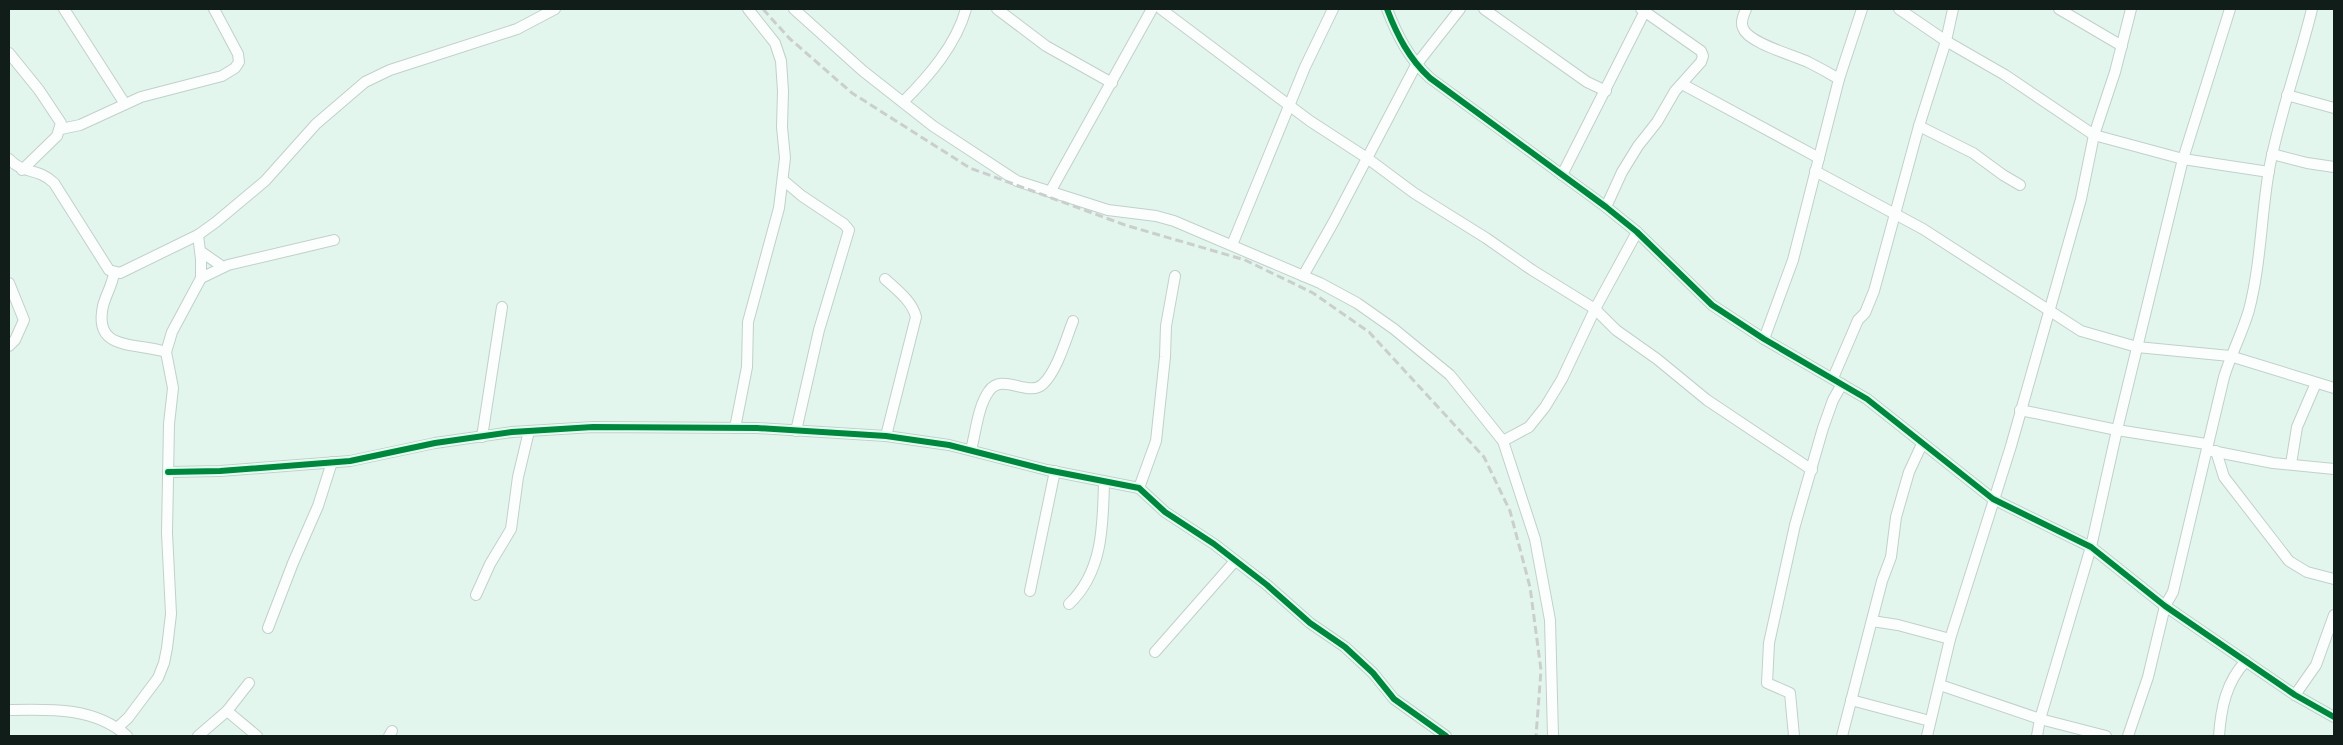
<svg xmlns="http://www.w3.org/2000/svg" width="2343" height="745" font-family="'Titillium Web',sans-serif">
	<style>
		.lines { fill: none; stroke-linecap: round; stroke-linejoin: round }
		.street-casing { stroke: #c1d0ca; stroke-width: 12 }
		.street { stroke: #fbfefc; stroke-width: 10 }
		.rail { stroke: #cacfcd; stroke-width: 3; stroke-dasharray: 8 4; stroke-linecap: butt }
		.cycleway-casing { stroke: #dbfeef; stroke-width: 9 }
		.cycleway { stroke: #00873e; stroke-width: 6 }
	</style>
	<rect width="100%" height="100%" fill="#e3f6ee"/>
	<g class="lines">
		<defs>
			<g id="street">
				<path d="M 64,9 L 125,104"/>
				<path d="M 794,9 L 863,71 L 933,126 L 1017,181 L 1108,210 L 1156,216 L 1174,221 L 1320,283 L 1357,303 L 1394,329 L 1450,375 L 1503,441 L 1535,539 L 1550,620 L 1553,736"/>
				<path d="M 997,9 L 1046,46 L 1112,83"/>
				<path d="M 1161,9 L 1310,121 L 1367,158 L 1414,193 L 1486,238 L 1532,270 L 1595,309 L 1616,330 L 1657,359 L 1707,400 L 1812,470"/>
				<path d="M 1387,9 C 1397,35 1409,59 1430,78 L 1606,207 L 1637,232 L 1712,305 L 1764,339 L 1867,399 L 1993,499 L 2091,547 L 2165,606 L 2295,695 L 2334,717"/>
				<path d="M 1484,9 L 1587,82 L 1606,91"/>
				<path d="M 1746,9 C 1744,14 1740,22 1743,28 C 1748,43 1793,55 1808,62 C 1818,67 1829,73 1839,79"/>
				<path d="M 1899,9 L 1946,41 L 2005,75 L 2094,135 L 2183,159 L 2269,172"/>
				<path d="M 2059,9 L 2122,46"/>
				<path d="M 9,53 L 39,90 L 61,123 L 57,136 L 22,170"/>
				<path d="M 1682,84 L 1819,158"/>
				<path d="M 2287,95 L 2334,108"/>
				<path d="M 903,102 C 929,76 956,45 966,9"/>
				<path d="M 1919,126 L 1973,153 L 2003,175 L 2020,185"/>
				<path d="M 61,129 L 80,125 L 141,97 L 222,76 L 235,68 L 239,62 L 238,54 L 214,9"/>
				<path d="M 2272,154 L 2307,163 L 2334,167"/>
				<path d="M 9,159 C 24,175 37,167 54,183 L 109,270 L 120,273 L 198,235 L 216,222 L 265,181 L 316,124 L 365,82 L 390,70 L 517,29 L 555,9"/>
				<path d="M 1815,171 L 1923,229 L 2081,331 L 2137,347 L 2230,356 L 2334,388"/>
				<path d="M 1562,175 L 1645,11"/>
				<path d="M 783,180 L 802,196 L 844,224 L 849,230 L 819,330 L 796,431"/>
				<path d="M 1050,192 L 1152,9"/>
				<path d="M 1606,207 L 1622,172 L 1638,146 L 1657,122 L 1675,91 L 1701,62 L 1703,56 L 1701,51 L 1641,9"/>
				<path d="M 1232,245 L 1305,67 L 1333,9"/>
				<path d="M 200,251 L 223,267"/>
				<path d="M 114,273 C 112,286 106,294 103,306 C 93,352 136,342 166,352"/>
				<path d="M 1303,276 L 1333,223 L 1416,65 L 1460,9"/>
				<path d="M 201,278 L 228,265 L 334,240"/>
				<path d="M 885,279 C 897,290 912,301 916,317 L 886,436"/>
				<path d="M 9,283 L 24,320 L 15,340 L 9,346"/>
				<path d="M 1764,339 L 1793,260 L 1839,79 L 1862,9"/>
				<path d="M 1833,378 L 1858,320 L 1865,313 L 1874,291 L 1919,126 L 1946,41 L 1953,9"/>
				<path d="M 2020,410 L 2117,430 L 2206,444"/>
				<path d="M 735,428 L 747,367 L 748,322 L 779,208 L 785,158 L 782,127 L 783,91 L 781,61 L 775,43 L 748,9"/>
				<path d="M 482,437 L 502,307"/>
				<path d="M 1503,441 L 1529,427 L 1545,407 L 1562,379 L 1595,309 L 1637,232"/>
				<path d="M 971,450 C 976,431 978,406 989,391 C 1002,372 1029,398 1043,384 C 1057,371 1066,339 1073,321"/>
				<path d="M 2212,451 L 2273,463 L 2334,469"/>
				<path d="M 2216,451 L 2224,477 L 2289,561 L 2307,572 L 2334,579"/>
				<path d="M 2291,464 L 2297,427 L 2316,383"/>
				<path d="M 168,472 L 220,471 L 350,461 L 435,443 L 512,432 L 593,427 L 757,428 L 886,436 L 949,445 L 1047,470 L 1139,488 L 1165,512 L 1214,544 L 1267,585 L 1310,623 L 1345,647 L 1373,673 L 1394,699 L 1446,736"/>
				<path d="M 1139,488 L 1156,441 L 1165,357 L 1166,326 L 1175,276"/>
				<path d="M 1030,591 L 1055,471"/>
				<path d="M 476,595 L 490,564 L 511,529 L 518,477 L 529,431"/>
				<path d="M 1069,604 C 1103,572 1103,525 1104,482"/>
				<path d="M 1872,621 L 1898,625 L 1950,639"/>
				<path d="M 268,628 L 293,563 L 318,506 L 332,462"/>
				<path d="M 1155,652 L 1235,561"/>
				<path d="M 1940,685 L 2040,719 L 2106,736"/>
				<path d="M 2295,695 L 2316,665 L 2334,615"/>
				<path d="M 1851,700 L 1930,721"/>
				<path d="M 9,710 C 49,709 95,707 127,736"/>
				<path d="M 227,711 L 257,736"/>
				<path d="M 117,728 L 128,718 L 158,678 L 164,663 L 167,648 L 171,614 L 167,533 L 169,424 L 173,388 L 166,352 L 172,332 L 201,278 L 201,259 L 198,235"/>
				<path d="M 198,736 L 227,711 L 249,683"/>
				<path d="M 389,736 L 392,731"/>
				<path d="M 1794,736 L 1790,693 L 1767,683 L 1769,643 L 1795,525 L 1823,428 L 1833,400 L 1842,384"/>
				<path d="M 1842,736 L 1882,581 L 1891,557 L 1896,517 L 1909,472 L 1922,444"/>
				<path d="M 1927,736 L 1950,639 L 2011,446 L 2049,312 L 2081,199 L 2094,135 L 2115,72 L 2131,9"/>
				<path d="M 2037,736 L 2040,719 L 2091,547 L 2117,430 L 2183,159 L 2230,9"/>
				<path d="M 2128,736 L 2148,677 L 2165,606 L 2173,592 L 2224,377 C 2231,354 2242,334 2249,310 C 2261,264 2261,216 2269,170 C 2279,115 2299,63 2312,9"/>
				<path d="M 2219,736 C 2221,708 2226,682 2246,661"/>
			</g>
		</defs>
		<use href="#street" class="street-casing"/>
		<use href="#street" class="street"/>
		<path class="rail" d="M 763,9 L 789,38 L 852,93 L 970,168 L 1125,225 L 1245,260 L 1313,293 L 1369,332 L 1484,457 L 1510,511 L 1530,587 L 1541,670 L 1536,736"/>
		<defs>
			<g id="cycleway">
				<path d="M 1387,9 C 1397,35 1409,59 1430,78 L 1606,207 L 1637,232 L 1712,305 L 1764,339 L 1867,399 L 1993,499 L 2091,547 L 2165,606 L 2295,695 L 2334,717"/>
				<path d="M 168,472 L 220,471 L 350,461 L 435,443 L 512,432 L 593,427 L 757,428 L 886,436 L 949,445 L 1047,470 L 1139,488 L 1165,512 L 1214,544 L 1267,585 L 1310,623 L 1345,647 L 1373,673 L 1394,699 L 1446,736"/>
			</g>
		</defs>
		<use href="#cycleway" class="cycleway-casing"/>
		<use href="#cycleway" class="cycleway"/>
	</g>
	<rect width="2343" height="745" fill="none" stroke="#101d18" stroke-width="20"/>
</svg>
